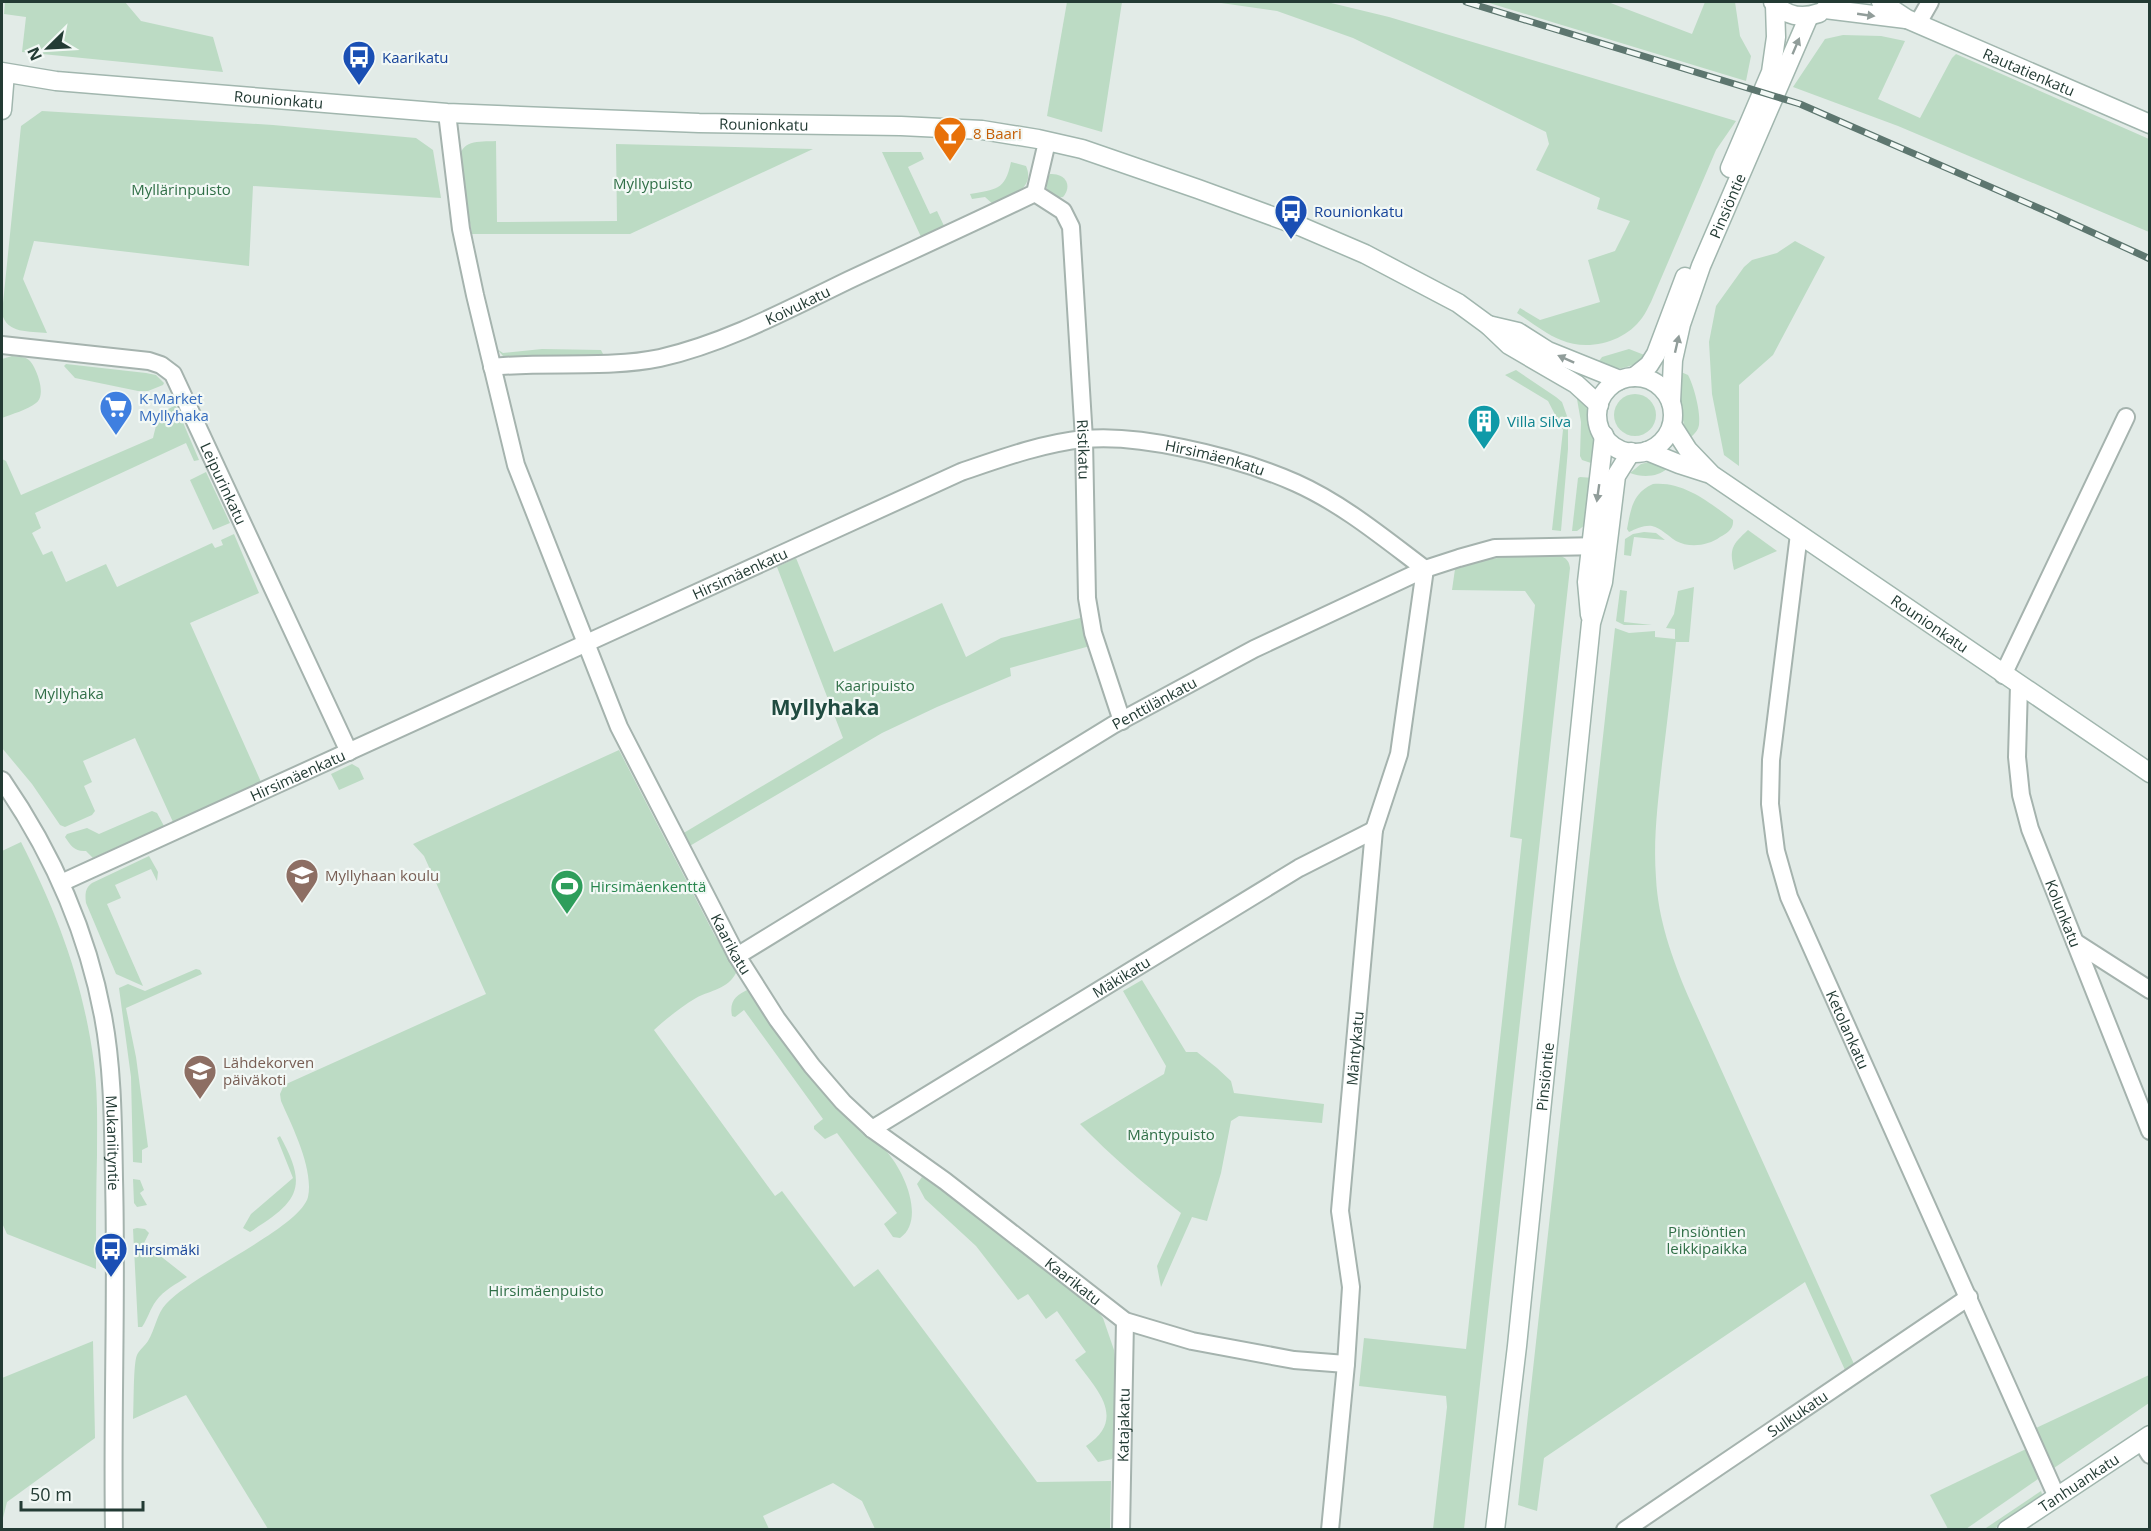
<svg xmlns="http://www.w3.org/2000/svg" width="2151" height="1531" font-family="'Open Sans',sans-serif">
	<style>
		.green { fill: #bcdbc4 }
		.lines { fill: none; stroke-linecap: round; stroke-linejoin: round }
		.street-casing { stroke: #a5b3ae; stroke-width: 20 }
		.secondary-casing { stroke: #a1b6ae; stroke-width: 21 }
		.street { stroke: #fff; stroke-width: 16 }
		.secondary { stroke: #fff; stroke-width: 18 }
		.rail-casing { stroke: #5d766f; stroke-width: 7 }
		.rail { stroke: #f2f8f5; stroke-width: 4.5; stroke-dasharray: 14; stroke-linecap: butt }
		.oneway { fill: #919d9a }
		.labels { text-anchor: middle; dominant-baseline: central; stroke-width: 4.5; stroke-linejoin: round; paint-order: stroke }
		.transit-label { font-size: 15px; fill: #164399; stroke: #f2f8f5; text-anchor: start }
		.street-label { font-size: 15px; fill: #233b34; stroke: #f2f8f5 }
		.food-label { font-size: 15px; fill: #c56008; stroke: #f2f8f5; text-anchor: start }
		.park-label { font-size: 15px; fill: #306f47; stroke: #f2f8f5 }
		.shop-label { font-size: 15px; fill: #366cbe; stroke: #f2f8f5; text-anchor: start }
		.culture-label { font-size: 15px; fill: #0d838f; stroke: #f2f8f5; text-anchor: start }
		.education-label { font-size: 15px; fill: #785e54; stroke: #f2f8f5; text-anchor: start }
		.leisure-label { font-size: 15px; fill: #27864d; stroke: #f2f8f5; text-anchor: start }
		.district-label { font-size: 21px; font-weight: bold; fill: #204b40; stroke: #f2f8f5 }
	</style>
	<rect width="100%" height="100%" fill="#e2ebe7"/>
	<g class="green">
		<path d="M 5,2 L 125,2 L 141,21 L 213,37 L 223,72 L 22,52 L 26,17 L 4,14 Z"/>
		<path d="M 1067,2 L 1122,2 L 1102,132 L 1047,116 Z"/>
		<path d="M 1214,2 L 1327,2 L 1389,17 L 1736,121 L 1716,150 L 1651,302 C 1648,307 1646,313 1642,318 C 1625,342 1588,352 1561,340 C 1546,334 1531,322 1517,313 L 1520,308 L 1540,320 L 1600,302 L 1588,260 L 1615,251 L 1630,221 L 1597,209 L 1600,198 L 1536,170 L 1549,144 L 1546,132 L 1353,38 L 1277,11 Z"/>
		<path d="M 1486,2 L 1608,2 L 1692,34 L 1705,2 L 1735,2 L 1740,36 L 1751,56 L 1746,81 Z"/>
		<path d="M 1843,35 L 1881,36 L 1905,41 L 1878,99 L 1920,118 L 1952,58 L 1956,54 L 2149,139 L 2149,232 L 1898,126 L 1793,87 L 1825,39 Z"/>
		<path d="M 42,111 L 273,125 L 416,138 L 433,150 L 441,198 L 253,186 L 249,266 L 34,241 L 23,279 L 47,333 C 30,331 6,334 2,313 L 21,126 Z"/>
		<path d="M 496,141 L 497,222 L 617,221 L 616,144 L 813,149 L 630,234 L 472,234 L 459,162 C 460,139 478,142 496,141 Z"/>
		<path d="M 882,152 L 921,152 L 924,159 L 908,167 L 930,214 L 937,211 L 945,228 L 922,239 Z"/>
		<path d="M 1011,162 L 1026,166 C 1036,188 1010,198 995,206 L 985,197 L 972,199 L 970,194 C 996,189 1005,191 1011,162 Z"/>
		<path d="M 1050,174 C 1065,173 1073,185 1063,197 L 1056,198 L 1048,191 L 1045,183 Z"/>
		<path d="M 1795,241 L 1825,257 L 1773,355 L 1739,385 L 1739,466 L 1724,455 L 1712,394 L 1709,342 L 1716,306 L 1744,267 L 1752,260 L 1777,253 Z"/>
		<path d="M 497,349 L 503,353 L 542,349 L 601,350 L 604,356 L 515,358 L 503,356 Z"/>
		<path d="M 1629,349 L 1647,356 C 1628,370 1619,371 1597,364 L 1602,357 Z"/>
		<path d="M 12,356 C 17,357 26,356 30,361 C 37,369 47,396 36,403 C 27,410 12,414 2,418 L 2,359 Z"/>
		<path d="M 66,364 L 146,373 L 156,375 L 164,383 L 163,385 L 148,391 L 138,391 L 75,378 L 64,366 Z"/>
		<path d="M 1516,370 L 1556,397 L 1562,402 L 1568,419 L 1568,449 L 1561,531 L 1552,530 L 1563,430 L 1548,401 L 1505,375 Z"/>
		<path d="M 1681,372 L 1688,375 C 1694,386 1701,413 1699,425 C 1698,431 1694,434 1690,438 C 1678,418 1681,394 1681,372 Z"/>
		<circle cx="1635" cy="415" r="21"/>
		<path d="M 1579,396 C 1595,413 1594,442 1594,464 L 1582,460 L 1580,456 L 1581,422 L 1577,399 Z"/>
		<path d="M 174,406 L 176,406 L 199,460 L 194,461 L 186,443 L 35,513 L 41,528 L 32,533 L 43,555 L 52,551 L 66,582 L 106,564 L 117,587 L 212,543 L 215,548 L 223,545 L 221,540 L 234,534 L 259,593 L 190,623 L 261,782 L 173,822 L 135,738 L 83,761 L 92,782 L 84,786 L 95,811 L 92,815 L 65,827 L 60,825 L 32,784 L 2,748 L 2,459 L 6,461 L 21,495 L 153,438 C 158,420 156,415 174,406 Z"/>
		<path d="M 1649,462 L 1668,468 C 1658,477 1643,478 1630,473 L 1641,464 Z"/>
		<path d="M 206,472 L 230,523 L 213,530 L 190,480 Z"/>
		<path d="M 1580,477 L 1594,478 L 1585,525 L 1577,531 L 1572,531 L 1578,478 Z"/>
		<path d="M 1653,484 C 1684,481 1710,503 1733,520 C 1734,529 1727,533 1720,537 C 1708,546 1689,548 1676,541 C 1668,536 1661,528 1652,526 C 1644,525 1636,529 1629,532 L 1627,529 C 1631,508 1633,493 1653,484 Z"/>
		<path d="M 1748,530 L 1777,551 L 1734,570 C 1729,548 1732,545 1748,530 Z"/>
		<path d="M 1644,532 L 1656,533 L 1665,540 L 1634,537 L 1631,556 L 1624,555 L 1625,539 L 1633,534 Z"/>
		<path d="M 1549,554 C 1559,555 1569,556 1570,568 L 1464,1529 L 1433,1529 L 1447,1407 L 1446,1396 L 1359,1386 L 1364,1338 L 1466,1349 L 1522,839 L 1510,837 L 1535,605 L 1525,591 L 1452,590 L 1455,569 C 1486,557 1516,555 1549,554 Z"/>
		<path d="M 796,558 L 834,652 L 942,603 L 966,657 L 1001,638 L 1084,617 L 1090,646 L 1010,668 L 1011,676 L 937,707 L 882,733 L 688,847 L 682,834 L 843,738 L 777,567 Z"/>
		<path d="M 1694,587 L 1689,642 L 1676,642 C 1672,682 1667,723 1662,764 C 1658,802 1653,839 1656,878 C 1658,919 1672,958 1688,996 L 1854,1364 L 1845,1370 L 1805,1282 L 1544,1458 L 1537,1511 L 1518,1505 L 1615,628 L 1629,633 L 1655,631 L 1655,637 L 1675,639 L 1675,629 L 1666,628 L 1674,614 L 1678,591 Z"/>
		<path d="M 1620,590 L 1627,591 L 1624,622 L 1652,625 L 1624,625 L 1616,621 Z"/>
		<path d="M 619,750 L 715,936 L 735,965 L 736,973 C 728,989 711,990 696,998 C 682,1006 666,1019 654,1030 L 775,1196 L 782,1191 L 854,1287 L 878,1269 L 1037,1482 L 1111,1481 L 1110,1529 L 875,1529 L 862,1501 L 833,1483 L 763,1516 L 769,1529 L 268,1529 L 186,1395 L 133,1419 C 134,1407 133,1364 137,1355 C 139,1350 145,1346 148,1341 C 155,1330 157,1313 166,1304 C 193,1274 300,1228 308,1197 C 314,1169 292,1126 281,1101 L 280,1094 L 284,1085 L 486,994 L 424,856 L 413,844 Z"/>
		<path d="M 352,764 L 359,768 L 364,779 L 339,790 L 331,774 Z"/>
		<path d="M 152,811 L 157,813 L 164,826 L 93,858 L 86,851 C 75,852 71,846 65,837 L 67,834 L 87,828 L 99,834 Z"/>
		<path d="M 21,842 C 58,915 83,981 94,1063 C 98,1093 97,1124 97,1155 C 96,1193 96,1231 96,1269 L 7,1234 L 2,1223 L 2,851 Z"/>
		<path d="M 149,856 L 158,872 L 157,881 L 151,869 L 115,885 L 121,898 L 107,904 L 143,986 L 116,974 L 86,903 C 85,894 85,888 92,883 Z"/>
		<path d="M 196,969 L 200,970 L 202,974 L 126,1008 L 136,1057 L 148,1147 L 142,1150 L 142,1163 L 133,1162 L 131,1077 L 119,988 L 128,984 L 145,991 Z"/>
		<path d="M 1142,980 L 1186,1052 L 1197,1052 L 1217,1068 L 1231,1081 L 1234,1093 L 1324,1104 L 1322,1123 L 1239,1116 L 1231,1121 L 1221,1173 L 1207,1221 L 1192,1217 L 1161,1287 L 1157,1266 L 1181,1213 C 1145,1185 1111,1156 1080,1124 L 1164,1074 L 1166,1066 L 1123,991 Z"/>
		<path d="M 749,989 L 838,1109 C 853,1124 872,1136 886,1151 C 904,1170 926,1220 900,1238 L 893,1237 L 884,1224 L 897,1213 L 837,1133 L 825,1139 L 814,1129 L 814,1126 L 823,1119 L 744,1010 L 735,1017 L 732,1016 C 729,1001 736,995 749,989 Z"/>
		<path d="M 280,1136 C 309,1188 298,1202 250,1232 L 243,1228 L 251,1214 L 293,1178 L 277,1138 Z"/>
		<path d="M 922,1177 L 929,1179 L 1053,1273 L 1094,1307 L 1103,1318 L 1114,1350 L 1116,1367 L 1114,1456 L 1112,1459 L 1098,1462 L 1086,1446 C 1128,1418 1096,1389 1075,1360 L 1086,1352 L 1057,1311 L 1046,1319 L 1028,1294 L 1018,1300 L 976,1246 L 925,1199 L 917,1184 Z"/>
		<path d="M 133,1179 L 140,1180 L 144,1190 L 140,1193 L 147,1205 L 137,1207 L 134,1203 Z"/>
		<path d="M 137,1228 L 145,1229 L 149,1233 L 144,1243 L 187,1277 C 176,1284 164,1290 156,1301 C 150,1309 148,1318 142,1327 L 138,1327 L 133,1229 Z"/>
		<path d="M 93,1341 L 95,1438 L 7,1502 L 2,1522 L 2,1378 Z"/>
		<path d="M 2149,1375 L 2149,1403 L 2054,1468 L 2036,1428 Z"/>
		<path d="M 2026,1449 L 2038,1479 L 1966,1529 L 1948,1529 L 1930,1495 Z"/>
		<path d="M 2041,1491 L 2042,1494 L 2039,1498 L 1994,1529 L 1983,1530 Z"/>
	</g>
	<g class="lines">
		<defs>
			<g id="street">
				<path d="M 1918,23 L 1930,2"/>
				<path id="s1" d="M 447,113 L 461,229 L 475,295 L 516,465 L 619,727 L 737,956 L 777,1019 L 812,1066 L 843,1102 L 872,1129 L 945,1181 L 1125,1321 L 1192,1341 L 1294,1360 L 1346,1364"/>
				<path id="s2" d="M 1035,193 L 1063,211 L 1071,227 L 1084,439 L 1087,598 L 1093,633 L 1122,721"/>
				<path id="s3" d="M 2,345 L 149,361 L 161,365 L 173,374 L 349,752"/>
				<path id="s4" d="M 492,367 C 546,361 607,369 660,358 C 726,343 789,309 849,280 C 911,251 973,223 1035,193 L 1047,142"/>
				<path id="s5" d="M 1799,534 L 1771,760 L 1770,804 L 1776,851 L 1789,897 L 2056,1495"/>
				<path d="M 2003,675 L 2126,417"/>
				<path id="s6" d="M 2019,685 L 2017,757 L 2021,795 L 2030,829 L 2150,1131"/>
				<path id="s7" d="M 2,780 C 51,851 87,931 103,1016 C 113,1069 113,1126 114,1179 C 117,1296 112,1413 114,1530"/>
				<path id="s8" d="M 61,883 L 961,472 C 999,459 1043,443 1084,439 C 1117,436 1151,441 1183,448 C 1222,456 1260,467 1296,483 C 1343,504 1385,539 1425,569"/>
				<path d="M 2075,942 L 2150,990"/>
				<path id="s9" d="M 737,956 L 1113,725 L 1254,649 L 1425,569 L 1459,558 L 1495,548 L 1602,546"/>
				<path id="s10" d="M 872,1129 L 1299,868 L 1374,830"/>
				<path d="M 2141,1441 L 2150,1455"/>
				<path id="s11" d="M 1121,1530 L 1125,1321"/>
				<path id="s12" d="M 1330,1530 L 1346,1364 L 1351,1287 L 1340,1211 L 1374,830 L 1399,754 L 1425,569"/>
				<path id="s13" d="M 1625,1530 L 1969,1297"/>
			</g>
			<g id="secondary">
				<path d="M 1773,2 C 1785,16 1802,19 1819,13"/>
				<path id="s14" d="M 1881,2 L 1907,19 L 2150,124"/>
				<path d="M 1825,9 L 1906,19"/>
				<path id="s15" d="M 2,72 L 56,81 L 447,113 L 699,123 L 901,126 L 982,130 L 1038,139 L 1082,149 L 1198,189 L 1302,227 L 1365,254 L 1458,303 L 1488,325 L 1509,345 L 1576,384 L 1599,405"/>
				<path d="M 2,110 L 5,73"/>
				<path d="M 1730,168 L 1771,72 L 1776,37 L 1775,5"/>
				<path d="M 1488,325 L 1518,332 L 1548,351 L 1620,380"/>
				<path d="M 1634,377 L 1649,365 L 1656,354 L 1685,277"/>
				<circle cx="1635" cy="415" r="38"/>
				<path id="s16" d="M 1671,402 L 1673,360 L 1681,324 L 1701,266 L 1809,16"/>
				<path id="s17" d="M 1672,425 L 1688,450 L 1712,475 L 2150,773"/>
				<path d="M 1647,451 L 1679,464 L 1707,473"/>
				<path d="M 1590,615 L 1587,582 L 1604,435"/>
				<path id="s18" d="M 1495,1530 L 1517,1346 L 1591,623 L 1603,582 L 1616,476 L 1631,452"/>
				<path id="s19" d="M 2007,1530 L 2150,1435"/>
			</g>
		</defs>
		<use href="#street" class="street-casing"/>
		<use href="#secondary" class="secondary-casing"/>
		<use href="#street" class="street"/>
		<use href="#secondary" class="secondary"/>
		<defs>
			<path id="rail" d="M 1466,2 L 1800,104 L 2050,213 L 2150,259"/>
		</defs>
		<use href="#rail" class="rail-casing"/>
		<use href="#rail" class="rail"/>
	</g>
	<defs><path id="oneway-solid" d="M-6-.8H1V-3.2L6.5 0L1 3.2V.8H-6Z" transform="scale(1.5)"/></defs>
	<g class="oneway">
		<use href="#oneway-solid" transform="translate(1866 15) rotate(8)"/>
		<use href="#oneway-solid" transform="translate(1796 46) rotate(-67)"/>
		<use href="#oneway-solid" transform="translate(1677 344) rotate(-77)"/>
		<use href="#oneway-solid" transform="translate(1566 359) rotate(-156)"/>
		<use href="#oneway-solid" transform="translate(1598 493) rotate(98)"/>
	</g>
	<defs>
		<symbol id="bus-pin" viewBox="-11 -11 22 30"><path d="M0 17L-7.5 6A9.5 9.5 0 1 1 7.5 6Z" fill="#1a4fb4" stroke="#f2f8f5"/><path d="M-5-6H5V4H4V6H2V4H-2V6H-4V4H-5ZM-3.5-4V0h7V-4ZM-3.5 1.2v1.5H-2V1.2ZM2 1.2v1.5H3.5V1.2Z" fill="#fff"/></symbol>
		<symbol id="bar-pin" viewBox="-11 -11 22 30"><path d="M0 17L-7.5 6A9.5 9.5 0 1 1 7.5 6Z" fill="#e8710a" stroke="#f2f8f5"/><path d="M-6-5H6L.8 .8V4.5H3.5V6h-7V4.5H-.8V.8Z" fill="#fff"/></symbol>
		<symbol id="supermarket-pin" viewBox="-11 -11 22 30"><path d="M0 17L-7.5 6A9.5 9.5 0 1 1 7.5 6Z" fill="#3f7fe0" stroke="#f2f8f5"/><path d="M-6-5.5h2.5l.6 2H6L4.5 2H-2.5L-4.4-4H-6ZM-1.5 3.2a1.3 1.3 0 1 0 .1 0ZM3 3.2a1.3 1.3 0 1 0 .1 0Z" fill="#fff"/></symbol>
		<symbol id="building-pin" viewBox="-11 -11 22 30"><path d="M0 17L-7.5 6A9.5 9.5 0 1 1 7.5 6Z" fill="#0f9aa8" stroke="#f2f8f5"/><path d="M-4-6H4V6H1V3H-1V6H-4ZM-2.5-4.3h1.7v1.8h-1.7ZM.8-4.3h1.7v1.8H.8ZM-2.5-1h1.7V.8h-1.7ZM.8-1h1.7V.8H.8Z" fill="#fff"/></symbol>
		<symbol id="school-pin" viewBox="-11 -11 22 30"><path d="M0 17L-7.5 6A9.5 9.5 0 1 1 7.5 6Z" fill="#8d6e63" stroke="#f2f8f5"/><path d="M0-5L7-2L0 1L-7-2ZM-4 1L0 2.5L4 1V4Q0 6-4 4Z" fill="#fff"/></symbol>
		<symbol id="stadium-pin" viewBox="-11 -11 22 30"><path d="M0 17L-7.5 6A9.5 9.5 0 1 1 7.5 6Z" fill="#2e9e5b" stroke="#f2f8f5"/><path d="M0-5a6.5 5 0 1 0 0 10a6.5 5 0 1 0 0-10ZM-3.5-1.8h7v3.6h-7Z" fill="#fff"/></symbol>
	</defs>
	<g fill-rule="evenodd">
		<use href="#bus-pin" x="340" y="38" width="38" height="52"/>
		<use href="#bar-pin" x="931" y="114" width="38" height="52"/>
		<use href="#bus-pin" x="1272" y="192" width="38" height="52"/>
		<use href="#supermarket-pin" x="97" y="388" width="38" height="52"/>
		<use href="#building-pin" x="1465" y="402" width="38" height="52"/>
		<use href="#school-pin" x="283" y="856" width="38" height="52"/>
		<use href="#stadium-pin" x="548" y="867" width="38" height="52"/>
		<use href="#school-pin" x="181" y="1052" width="38" height="52"/>
		<use href="#bus-pin" x="92" y="1230" width="38" height="52"/>
	</g>
	<g class="labels">
		<g class="transit-label">
			<text x="382" y="57">Kaarikatu</text>
			<text x="1314" y="211">Rounionkatu</text>
			<text x="134" y="1249">Hirsimäki</text>
		</g>
		<g class="street-label">
			<text stroke="none"><textPath href="#s14" startOffset="164">Rautatienkatu</textPath></text>
			<text stroke="none"><textPath href="#s15" startOffset="278">Rounionkatu</textPath></text>
			<text stroke="none"><textPath href="#s15" startOffset="764">Rounionkatu</textPath></text>
			<text stroke="none"><textPath href="#s16" startOffset="206">Pinsiöntie</textPath></text>
			<text stroke="none"><textPath href="#s4" startOffset="316">Koivukatu</textPath></text>
			<text stroke="none"><textPath href="#s2" startOffset="274">Ristikatu</textPath></text>
			<text stroke="none"><textPath href="#s8" startOffset="1250">Hirsimäenkatu</textPath></text>
			<text stroke="none"><textPath href="#s3" startOffset="296">Leipurinkatu</textPath></text>
			<text stroke="none"><textPath href="#s8" startOffset="746">Hirsimäenkatu</textPath></text>
			<text stroke="none"><textPath href="#s17" startOffset="328">Rounionkatu</textPath></text>
			<text stroke="none"><textPath href="#s9" startOffset="488">Penttilänkatu</textPath></text>
			<text stroke="none"><textPath href="#s8" startOffset="260">Hirsimäenkatu</textPath></text>
			<text stroke="none"><textPath href="#s6" startOffset="236">Kolunkatu</textPath></text>
			<text stroke="none"><textPath href="#s1" startOffset="885">Kaarikatu</textPath></text>
			<text stroke="none"><textPath href="#s10" startOffset="292">Mäkikatu</textPath></text>
			<text stroke="none"><textPath href="#s5" startOffset="512">Ketolankatu</textPath></text>
			<text stroke="none"><textPath href="#s12" startOffset="484">Mäntykatu</textPath></text>
			<text stroke="none"><textPath href="#s18" startOffset="456">Pinsiöntie</textPath></text>
			<text stroke="none"><textPath href="#s7" startOffset="386">Mukaniityntie</textPath></text>
			<text stroke="none"><textPath href="#s1" startOffset="1371">Kaarikatu</textPath></text>
			<text stroke="none"><textPath href="#s13" startOffset="208">Sulkukatu</textPath></text>
			<text stroke="none"><textPath href="#s11" startOffset="105">Katajakatu</textPath></text>
			<text stroke="none"><textPath href="#s19" startOffset="86">Tanhuankatu</textPath></text>
		</g>
		<g class="food-label">
			<text x="973" y="133">8 Baari</text>
		</g>
		<g class="park-label">
			<text x="653" y="183">Myllypuisto</text>
			<text x="181" y="189">Myllärinpuisto</text>
			<text x="875" y="685">Kaaripuisto</text>
			<text x="69" y="693">Myllyhaka</text>
			<text x="1171" y="1134">Mäntypuisto</text>
			<text x="1707" y="1231">Pinsiöntien<tspan x="1707" dy="17">leikkipaikka</tspan></text>
			<text x="546" y="1290">Hirsimäenpuisto</text>
		</g>
		<g class="shop-label">
			<text x="139" y="398">K-Market<tspan x="139" dy="17">Myllyhaka</tspan></text>
		</g>
		<g class="culture-label">
			<text x="1507" y="421">Villa Silva</text>
		</g>
		<g class="education-label">
			<text x="325" y="875">Myllyhaan koulu</text>
			<text x="223" y="1062">Lähdekorven<tspan x="223" dy="17">päiväkoti</tspan></text>
		</g>
		<g class="leisure-label">
			<text x="590" y="886">Hirsimäenkenttä</text>
		</g>
		<g class="district-label">
			<text x="825" y="707">Myllyhaka</text>
		</g>
	</g>
	<rect width="2151" height="1531" fill="none" stroke="#233b34" stroke-width="6"/>
	<g transform="translate(48 48) rotate(246)" stroke="#f2f8f5" stroke-width="4.5" paint-order="stroke">
	<path d="M0-4.5L10 22L0 15L-10 22Z" fill="#233b34"/>
	<text y="-9" font-size="16" font-weight="bold" text-anchor="middle" fill="#233b34">N</text>
	</g>
	<path d="M21 1501v9h122v-9" fill="none" stroke="#233b34" stroke-width="3"/>
	<text x="30" y="1501" font-size="18" fill="#233b34" stroke="#f2f8f5" stroke-width="4.5" paint-order="stroke">50 m</text>
</svg>
